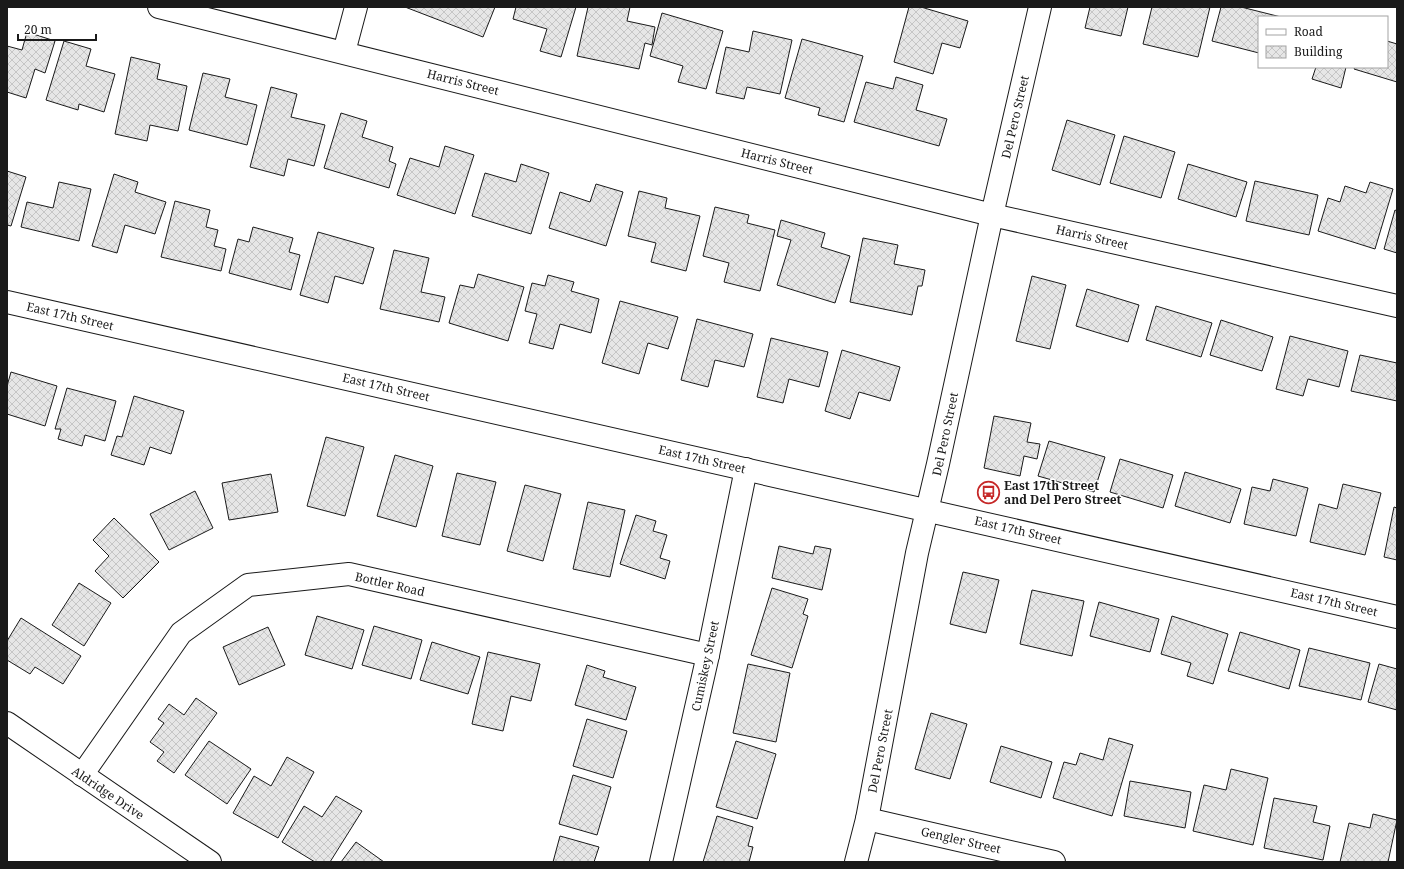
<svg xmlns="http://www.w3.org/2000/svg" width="1404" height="869" font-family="'Noto Serif',serif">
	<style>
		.building { fill: url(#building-cross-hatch); stroke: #1a1a1a }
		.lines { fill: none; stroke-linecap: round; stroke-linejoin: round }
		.minor-casing { stroke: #1a1a1a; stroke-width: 24 }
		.minor { stroke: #fff; stroke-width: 22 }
		.labels { text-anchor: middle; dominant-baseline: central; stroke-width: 3; stroke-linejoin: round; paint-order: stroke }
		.street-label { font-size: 12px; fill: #1a1a1a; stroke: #fff }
		.poi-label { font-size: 12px; font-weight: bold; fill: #1a1a1a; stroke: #fff; text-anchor: start }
	</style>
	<defs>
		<pattern id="building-cross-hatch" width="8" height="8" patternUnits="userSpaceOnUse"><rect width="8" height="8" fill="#e6e6e6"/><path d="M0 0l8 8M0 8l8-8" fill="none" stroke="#c5c5c5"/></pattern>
	</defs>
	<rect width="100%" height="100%" fill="#fff"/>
	<g class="building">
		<path d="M 405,7 L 495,7 L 483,37 Z"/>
		<path d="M 516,7 L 576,7 L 561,57 L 540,51 L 547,29 L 513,19 Z"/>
		<path d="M 588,7 L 630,7 L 627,21 L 655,27 L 652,45 L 645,43 L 639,69 L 577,56 Z"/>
		<path d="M 909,7 L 921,7 L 968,21 L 960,48 L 942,43 L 933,74 L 894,62 Z"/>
		<path d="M 1090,7 L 1128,7 L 1121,36 L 1085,28 Z"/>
		<path d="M 1152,7 L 1210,7 L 1198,57 L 1143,44 Z"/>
		<path d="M 1221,7 L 1241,7 L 1281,17 L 1259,17 L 1259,53 L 1212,41 Z"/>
		<path d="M 662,13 L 723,31 L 706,89 L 678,82 L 683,66 L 650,56 Z"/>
		<path d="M 753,31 L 792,40 L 780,94 L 747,87 L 744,99 L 716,93 L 726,47 L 749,52 Z"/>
		<path d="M 27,32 L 55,41 L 45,73 L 35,69 L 26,98 L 7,92 L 7,46 L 22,50 Z"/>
		<path d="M 802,39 L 863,56 L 844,122 L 818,115 L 820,108 L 785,98 Z"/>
		<path d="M 64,41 L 91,49 L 86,66 L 115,74 L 104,112 L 79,104 L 78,110 L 46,100 Z"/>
		<path d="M 1387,41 L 1397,44 L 1397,82 L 1354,69 L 1355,67 L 1387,67 Z"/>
		<path d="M 131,57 L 160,64 L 157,79 L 187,86 L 178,131 L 150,125 L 147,141 L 115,134 Z"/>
		<path d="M 1316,67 L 1346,67 L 1341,88 L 1312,79 Z"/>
		<path d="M 203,73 L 230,79 L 225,97 L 257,105 L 247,145 L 189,130 Z"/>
		<path d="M 896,77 L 923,85 L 916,110 L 947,119 L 939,146 L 854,122 L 866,82 L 893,89 Z"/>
		<path d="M 271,87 L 297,94 L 291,117 L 325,125 L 314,166 L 288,159 L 284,176 L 250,167 Z"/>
		<path d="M 341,113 L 367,121 L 362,137 L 393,147 L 389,161 L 396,164 L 389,188 L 324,168 Z"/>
		<path d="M 1067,120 L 1115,135 L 1100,185 L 1052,170 Z"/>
		<path d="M 1124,136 L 1175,152 L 1161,198 L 1110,183 Z"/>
		<path d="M 445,146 L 474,155 L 455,214 L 397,195 L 410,158 L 439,167 Z"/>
		<path d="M 521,164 L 549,173 L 531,234 L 472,216 L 485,173 L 516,182 Z"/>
		<path d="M 1188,164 L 1247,182 L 1236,217 L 1178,199 Z"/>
		<path d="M 7,171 L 26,177 L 11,226 L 7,225 Z"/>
		<path d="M 114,174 L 138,182 L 135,192 L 166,202 L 155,234 L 125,225 L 117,253 L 92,246 Z"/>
		<path d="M 1255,181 L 1318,195 L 1309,235 L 1246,221 Z"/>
		<path d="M 59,182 L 91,189 L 79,241 L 21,227 L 27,202 L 53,208 Z"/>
		<path d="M 1370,182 L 1393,189 L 1375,249 L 1318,231 L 1328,198 L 1340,202 L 1345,186 L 1366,193 Z"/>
		<path d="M 596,184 L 623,192 L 606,246 L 549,228 L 560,192 L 590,202 Z"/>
		<path d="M 639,191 L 667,198 L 665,208 L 700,216 L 686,271 L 651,262 L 656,243 L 628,236 Z"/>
		<path d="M 175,201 L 210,210 L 206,227 L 218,230 L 214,246 L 226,249 L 221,271 L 161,257 Z"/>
		<path d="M 715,207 L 749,215 L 747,223 L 775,230 L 760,291 L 724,282 L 729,263 L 703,256 Z"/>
		<path d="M 1395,210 L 1397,211 L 1397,253 L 1384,249 Z"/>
		<path d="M 781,220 L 825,233 L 821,247 L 850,256 L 835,303 L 777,285 L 791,240 L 777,236 Z"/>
		<path d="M 253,227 L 293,238 L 289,252 L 300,255 L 291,290 L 229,273 L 238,239 L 249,242 Z"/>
		<path d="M 318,232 L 374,248 L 363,284 L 335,276 L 328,303 L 300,295 Z"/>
		<path d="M 863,238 L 898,245 L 894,264 L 925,270 L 922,286 L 918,286 L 912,315 L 850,302 Z"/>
		<path d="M 394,250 L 429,258 L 421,292 L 445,297 L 439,322 L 380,309 Z"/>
		<path d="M 478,274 L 524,287 L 508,341 L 449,323 L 460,285 L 474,288 Z"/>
		<path d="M 548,275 L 574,282 L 571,291 L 599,299 L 591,333 L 560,324 L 553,349 L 529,343 L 537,314 L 525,311 L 532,283 L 545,286 Z"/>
		<path d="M 1032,276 L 1066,285 L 1050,349 L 1016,341 Z"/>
		<path d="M 1087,289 L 1139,305 L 1128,342 L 1076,326 Z"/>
		<path d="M 620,301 L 678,317 L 668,349 L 648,343 L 639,374 L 602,363 Z"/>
		<path d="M 1156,306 L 1212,323 L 1201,357 L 1146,340 Z"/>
		<path d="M 697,319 L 753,334 L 744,367 L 715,360 L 708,387 L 681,380 Z"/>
		<path d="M 1221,320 L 1273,337 L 1262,371 L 1210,355 Z"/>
		<path d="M 1290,336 L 1348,351 L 1339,387 L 1308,379 L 1303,396 L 1276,389 Z"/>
		<path d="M 771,338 L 828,352 L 819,387 L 789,379 L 783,403 L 757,397 Z"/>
		<path d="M 842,350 L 900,367 L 890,401 L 859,392 L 850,419 L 825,411 Z"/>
		<path d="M 1360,355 L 1397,363 L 1397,401 L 1351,391 Z"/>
		<path d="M 11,372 L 57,386 L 45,426 L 7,414 L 7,386 Z"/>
		<path d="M 67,388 L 116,401 L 105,441 L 85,435 L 82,446 L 58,439 L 61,429 L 55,429 Z"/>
		<path d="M 134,396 L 184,411 L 171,454 L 150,447 L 144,465 L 111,455 L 117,436 L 122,437 Z"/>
		<path d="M 994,416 L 1031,423 L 1027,442 L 1040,444 L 1037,459 L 1024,456 L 1020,476 L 984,468 Z"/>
		<path d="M 326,437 L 364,447 L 345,516 L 307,506 Z"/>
		<path d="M 1049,441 L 1105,457 L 1094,492 L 1038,476 Z"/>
		<path d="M 395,455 L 433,466 L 416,527 L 377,516 Z"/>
		<path d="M 1120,459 L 1173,475 L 1163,508 L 1110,492 Z"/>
		<path d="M 1185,472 L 1241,489 L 1230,523 L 1175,506 Z"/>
		<path d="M 457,473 L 496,482 L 480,545 L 442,536 Z"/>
		<path d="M 271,474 L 278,512 L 229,520 L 222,483 Z"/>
		<path d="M 1273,479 L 1308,488 L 1296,536 L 1244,524 L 1252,487 L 1270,491 Z"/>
		<path d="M 1343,484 L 1381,493 L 1365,555 L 1310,542 L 1319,504 L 1337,509 Z"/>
		<path d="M 525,485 L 561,494 L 543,561 L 507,551 Z"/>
		<path d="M 195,491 L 213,528 L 169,550 L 150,514 Z"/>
		<path d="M 588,502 L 625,510 L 610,577 L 573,569 Z"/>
		<path d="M 1394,507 L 1397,508 L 1397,560 L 1384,557 Z"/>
		<path d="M 636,515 L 656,521 L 653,531 L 667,535 L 660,558 L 670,561 L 665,579 L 620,564 Z"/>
		<path d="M 114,518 L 159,562 L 123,598 L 95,571 L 109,556 L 93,540 Z"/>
		<path d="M 779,546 L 813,554 L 815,546 L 831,549 L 822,590 L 772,578 Z"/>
		<path d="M 963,572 L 999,580 L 986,633 L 950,624 Z"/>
		<path d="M 79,583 L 111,603 L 84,646 L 52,625 Z"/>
		<path d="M 772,588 L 808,599 L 803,614 L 808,616 L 792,668 L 751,655 Z"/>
		<path d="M 1032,590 L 1084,601 L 1072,656 L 1020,644 Z"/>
		<path d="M 1099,602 L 1159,619 L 1150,652 L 1090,636 Z"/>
		<path d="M 317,616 L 364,630 L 352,669 L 305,655 Z"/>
		<path d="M 1172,616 L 1228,634 L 1213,684 L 1187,676 L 1191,663 L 1161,654 Z"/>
		<path d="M 21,618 L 81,656 L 63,684 L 35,667 L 30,674 L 7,660 L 7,641 Z"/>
		<path d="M 374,626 L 422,640 L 411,679 L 362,665 Z"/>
		<path d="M 268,627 L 285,665 L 239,685 L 223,647 Z"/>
		<path d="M 1240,632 L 1300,650 L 1289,689 L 1228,671 Z"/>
		<path d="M 432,642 L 480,657 L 468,694 L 420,680 Z"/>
		<path d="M 1309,648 L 1370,663 L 1361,700 L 1299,686 Z"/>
		<path d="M 488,652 L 540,664 L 531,701 L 511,696 L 503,731 L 472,724 Z"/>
		<path d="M 748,664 L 790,673 L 776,742 L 733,733 Z"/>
		<path d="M 1379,664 L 1397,669 L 1397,710 L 1368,702 Z"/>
		<path d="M 587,665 L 605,671 L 603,677 L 636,687 L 626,720 L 575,705 Z"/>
		<path d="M 196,698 L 217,713 L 174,773 L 157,761 L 164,752 L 150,742 L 164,723 L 158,719 L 169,704 L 184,715 Z"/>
		<path d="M 931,713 L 967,724 L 950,779 L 915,769 Z"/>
		<path d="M 587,719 L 627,731 L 613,778 L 573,766 Z"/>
		<path d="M 1109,738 L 1133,745 L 1112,816 L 1053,798 L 1064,762 L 1076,765 L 1080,753 L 1103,760 Z"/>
		<path d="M 209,741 L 251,769 L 227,804 L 185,775 Z"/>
		<path d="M 736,741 L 776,754 L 757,819 L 716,807 Z"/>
		<path d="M 1001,746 L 1052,762 L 1041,798 L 990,782 Z"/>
		<path d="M 287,757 L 314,772 L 278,838 L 233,813 L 254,776 L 271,786 Z"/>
		<path d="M 1231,769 L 1268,778 L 1253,845 L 1193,831 L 1204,785 L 1226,790 Z"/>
		<path d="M 573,775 L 611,787 L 597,835 L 559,824 Z"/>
		<path d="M 1130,781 L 1191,792 L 1185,828 L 1124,816 Z"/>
		<path d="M 336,796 L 362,811 L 330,862 L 315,862 L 282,842 L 304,806 L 322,817 Z"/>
		<path d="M 1274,798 L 1317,806 L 1313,822 L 1330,826 L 1323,860 L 1264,848 Z"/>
		<path d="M 1373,814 L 1397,820 L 1388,862 L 1340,862 L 1349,823 L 1370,828 Z"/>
		<path d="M 717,816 L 753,827 L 748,846 L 753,847 L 749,862 L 703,862 Z"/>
		<path d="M 560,836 L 599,847 L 594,862 L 553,862 Z"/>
		<path d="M 356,842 L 384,862 L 341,862 Z"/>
	</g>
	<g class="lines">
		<defs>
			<g id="minor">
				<path d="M 159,7 L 992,215 L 1397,306"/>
				<path d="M 344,52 L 356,7"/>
				<path d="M 7,302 L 1397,617"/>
				<path d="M 7,723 L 210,862"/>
				<path d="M 82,775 L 181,633 L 248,585 L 349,574 L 708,655"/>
				<path d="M 867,819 L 1054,862"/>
				<path d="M 661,862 L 708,655 L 746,469"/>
				<path d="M 856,862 L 867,819 L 917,553 L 938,464 L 992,215 L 1040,7"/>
			</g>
		</defs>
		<use href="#minor" class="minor-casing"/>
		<use href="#minor" class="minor"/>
	</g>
	<defs>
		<symbol id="bus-ring" viewBox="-11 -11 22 22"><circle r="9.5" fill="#fff" stroke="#c62828" stroke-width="1.5"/><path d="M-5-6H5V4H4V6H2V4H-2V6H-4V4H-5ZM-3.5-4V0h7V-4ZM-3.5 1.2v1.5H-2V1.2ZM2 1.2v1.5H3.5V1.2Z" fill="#c62828"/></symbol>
	</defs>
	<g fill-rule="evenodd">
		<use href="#bus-ring" x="976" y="480" width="25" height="25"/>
	</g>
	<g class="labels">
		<g class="street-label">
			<text transform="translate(463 82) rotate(14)">Harris Street</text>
			<text transform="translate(1015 117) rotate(-77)">Del Pero Street</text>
			<text transform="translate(777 161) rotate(14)">Harris Street</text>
			<text transform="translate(1092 237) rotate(13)">Harris Street</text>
			<text transform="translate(70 316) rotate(13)">East 17th Street</text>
			<text transform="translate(386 387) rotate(13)">East 17th Street</text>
			<text transform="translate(945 434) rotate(-78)">Del Pero Street</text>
			<text transform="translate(702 459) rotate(13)">East 17th Street</text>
			<text transform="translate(1018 530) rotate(13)">East 17th Street</text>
			<text transform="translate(390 584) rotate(13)">Bottler Road</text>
			<text transform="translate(1334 602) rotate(13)">East 17th Street</text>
			<text transform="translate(705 666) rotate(-78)">Cumiskey Street</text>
			<text transform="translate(880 751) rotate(-79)">Del Pero Street</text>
			<text transform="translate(108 793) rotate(34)">Aldridge Drive</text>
			<text transform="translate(961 840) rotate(13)">Gengler Street</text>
		</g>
		<g class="poi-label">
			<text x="1004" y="485">East 17th Street<tspan x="1004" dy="14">and Del Pero Street</tspan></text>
		</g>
	</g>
	<rect width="1404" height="869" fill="none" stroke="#1a1a1a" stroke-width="16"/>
	<rect x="1258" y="16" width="130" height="52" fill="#ffffff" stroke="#a3a3a3"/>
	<rect x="1266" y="29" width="20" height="6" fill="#ffffff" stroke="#a3a3a3"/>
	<text x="1294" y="36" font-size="12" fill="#1a1a1a">Road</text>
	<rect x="1266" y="46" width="20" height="12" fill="url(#building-cross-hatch)" stroke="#a3a3a3"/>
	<text x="1294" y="56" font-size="12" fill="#1a1a1a">Building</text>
	<path d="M18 34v6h78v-6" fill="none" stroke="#1a1a1a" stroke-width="2"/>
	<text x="24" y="34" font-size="12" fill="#1a1a1a" stroke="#ffffff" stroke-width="3" paint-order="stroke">20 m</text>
</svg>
